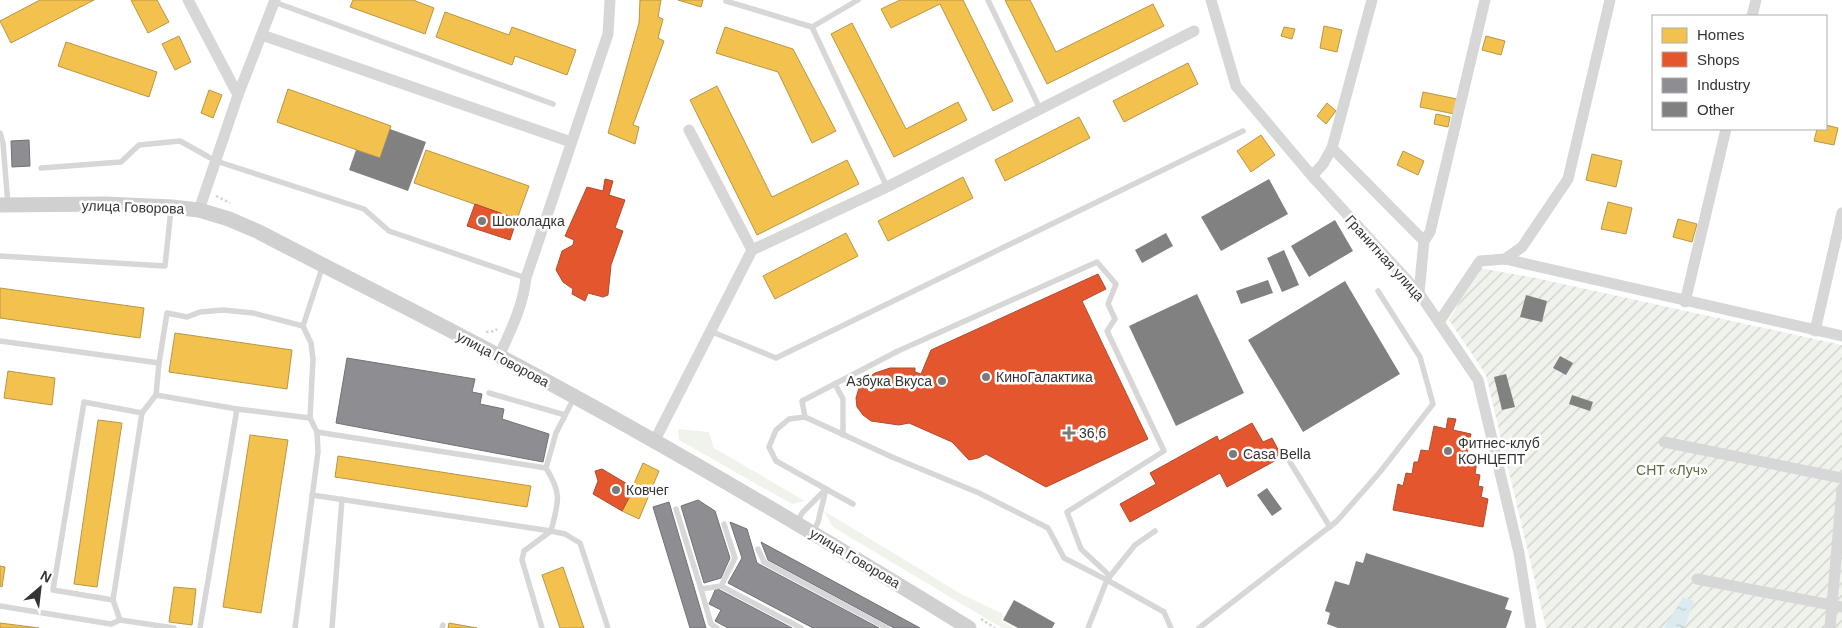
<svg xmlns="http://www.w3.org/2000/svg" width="1842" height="628" font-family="Helvetica,sans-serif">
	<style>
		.grass { fill: #f0f3ec }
		.garden { fill: url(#garden-furrows) }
		.water { fill: url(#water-ripples) }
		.homes { fill: #f2c14e; stroke: #b99646 }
		.shops { fill: #e4572e; stroke: #af4c30 }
		.industry { fill: #8d8d92; stroke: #727276 }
		.building { fill: #818181 }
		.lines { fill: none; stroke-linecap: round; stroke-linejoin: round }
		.path { stroke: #d5d5d5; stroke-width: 2.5; stroke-dasharray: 2.5 2.5; stroke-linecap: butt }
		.service { stroke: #d7d7d7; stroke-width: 5.5 }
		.minor { stroke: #d7d7d7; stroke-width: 11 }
		.secondary { stroke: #d0d0d0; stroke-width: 15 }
		.poi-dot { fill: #7a7a7a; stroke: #fff; stroke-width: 2 }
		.labels { text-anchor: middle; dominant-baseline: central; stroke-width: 5; stroke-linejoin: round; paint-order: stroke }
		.street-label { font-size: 14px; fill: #333; stroke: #fff }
		.poi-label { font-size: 14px; fill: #333; stroke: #fff; text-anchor: start }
		.park-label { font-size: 14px; fill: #5b6c42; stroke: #fff }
	</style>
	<defs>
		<pattern id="garden-furrows" width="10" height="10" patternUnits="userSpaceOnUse" patternTransform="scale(1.25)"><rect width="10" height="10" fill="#f0f3ec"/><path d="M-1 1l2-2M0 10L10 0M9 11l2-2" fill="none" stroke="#ced1cb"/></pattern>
		<pattern id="water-ripples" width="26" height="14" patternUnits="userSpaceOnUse" patternTransform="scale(1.25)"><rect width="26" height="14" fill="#dcebf0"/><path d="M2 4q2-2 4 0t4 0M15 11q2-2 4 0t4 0" fill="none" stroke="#bdcace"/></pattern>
	</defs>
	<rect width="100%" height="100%" fill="#fff"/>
	<g class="grass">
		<path d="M 678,429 L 709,432 L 714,448 L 805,501 L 792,504 L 679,440 Z"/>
		<path d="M 824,511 L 961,594 L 1003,614 L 1001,621 L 1015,628 L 1002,628 L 833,527 Z"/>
	</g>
	<path class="garden" d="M 1479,268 L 1531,277 L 1842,345 L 1842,628 L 1546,628 L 1486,375 L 1449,320 Z"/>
	<path class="water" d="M 1683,597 L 1694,601 L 1684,628 L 1664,628 Z"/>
	<g class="homes">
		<path d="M 40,0 L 94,0 L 11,43 L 0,21 Z"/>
		<path d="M 131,0 L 157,0 L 169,22 L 148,33 Z"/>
		<path d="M 353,0 L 413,0 L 434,8 L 425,34 L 350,7 Z"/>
		<path d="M 640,0 L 661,0 L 658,17 L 663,19 L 658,38 L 664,41 L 633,125 L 639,127 L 635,144 L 608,133 L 639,23 Z"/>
		<path d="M 678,0 L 703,0 L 701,7 Z"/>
		<path d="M 900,0 L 963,0 L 1013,101 L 993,111 L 940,4 L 891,28 L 881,9 Z"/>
		<path d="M 1005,0 L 1030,0 L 1056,52 L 1153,4 L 1164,26 L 1047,84 Z"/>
		<path d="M 445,12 L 509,35 L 512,27 L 576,50 L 567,75 L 515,56 L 512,65 L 436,37 Z"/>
		<path d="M 852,23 L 906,129 L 958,102 L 967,120 L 894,157 L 831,34 Z"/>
		<path d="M 1324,26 L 1342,30 L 1337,52 L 1320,48 Z"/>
		<path d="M 725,27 L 793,49 L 836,131 L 812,143 L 778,72 L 716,53 Z"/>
		<path d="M 1284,27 L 1295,29 L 1292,39 L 1281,36 Z"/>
		<path d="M 179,36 L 191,62 L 175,70 L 162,44 Z"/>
		<path d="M 1486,36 L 1505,41 L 1501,55 L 1482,50 Z"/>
		<path d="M 66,42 L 157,72 L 149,97 L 58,66 Z"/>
		<path d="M 1188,63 L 1198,84 L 1124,122 L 1113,101 Z"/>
		<path d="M 717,86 L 772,197 L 847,160 L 859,184 L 757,235 L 690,100 Z"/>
		<path d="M 288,89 L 391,126 L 380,158 L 277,122 Z"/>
		<path d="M 209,90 L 222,95 L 213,118 L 201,113 Z"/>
		<path d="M 1423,92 L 1457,99 L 1454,114 L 1420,107 Z"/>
		<path d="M 1327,103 L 1336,111 L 1326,124 L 1317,116 Z"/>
		<path d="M 1436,114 L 1450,117 L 1448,127 L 1434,124 Z"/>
		<path d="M 1079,117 L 1090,138 L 1005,181 L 995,160 Z"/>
		<path d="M 1826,125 L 1838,128 L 1834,145 L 1814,141 L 1817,129 L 1826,129 Z"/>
		<path d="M 1261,135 L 1275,155 L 1251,172 L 1237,151 Z"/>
		<path d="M 426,150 L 529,186 L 517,219 L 414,183 Z"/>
		<path d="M 1403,151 L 1424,161 L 1418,175 L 1397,165 Z"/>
		<path d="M 1592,154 L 1622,161 L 1616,187 L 1586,180 Z"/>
		<path d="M 963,177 L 973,198 L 888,241 L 878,221 Z"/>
		<path d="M 1608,202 L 1632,208 L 1626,234 L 1601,229 Z"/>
		<path d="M 1678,219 L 1697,224 L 1692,242 L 1673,237 Z"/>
		<path d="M 846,233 L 858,256 L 775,299 L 763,276 Z"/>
		<path d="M 0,288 L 144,308 L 140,338 L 0,318 Z"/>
		<path d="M 175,333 L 292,350 L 287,389 L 169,372 Z"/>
		<path d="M 8,371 L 55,378 L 52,405 L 4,398 Z"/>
		<path d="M 98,420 L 122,423 L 97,587 L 74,584 Z"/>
		<path d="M 250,435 L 288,440 L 261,613 L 223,607 Z"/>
		<path d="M 338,456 L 531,486 L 527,507 L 335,477 Z"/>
		<path d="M 643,463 L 659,471 L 639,519 L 622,511 Z"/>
		<path d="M 0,566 L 5,567 L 2,587 L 0,586 Z"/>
		<path d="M 563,567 L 584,628 L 560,628 L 542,575 Z"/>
		<path d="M 174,587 L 196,589 L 192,625 L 169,622 Z"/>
		<path d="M 0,623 L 39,628 L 0,628 Z"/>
		<path d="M 449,623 L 477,628 L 448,628 Z"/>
	</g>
	<g class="shops">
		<path d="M 605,179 L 613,181 L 609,195 L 625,200 L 615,228 L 623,231 L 611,265 L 608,295 L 603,297 L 588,293 L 585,301 L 572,294 L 573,289 L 563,282 L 556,270 L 562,251 L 573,245 L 574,240 L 565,236 L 587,187 L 603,191 Z"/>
		<path d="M 475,204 L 517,219 L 510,240 L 467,226 Z"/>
		<path d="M 1098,274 L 1106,289 L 1082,301 L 1148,439 L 1046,487 L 986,454 L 978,458 L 969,460 L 952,442 L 909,423 L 899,425 L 871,421 L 863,415 L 857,407 L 856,398 L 859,388 L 865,380 L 875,373 L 890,368 L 915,368 L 915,372 L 921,374 L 931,350 Z"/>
		<path d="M 1448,418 L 1456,419 L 1453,430 L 1471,434 L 1466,459 L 1477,461 L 1475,474 L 1480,475 L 1478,486 L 1483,487 L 1481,497 L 1488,499 L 1483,527 L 1393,510 L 1398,484 L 1403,486 L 1406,473 L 1412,474 L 1414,462 L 1418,462 L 1421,450 L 1429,451 L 1434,426 L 1446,429 Z"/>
		<path d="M 1252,423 L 1263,442 L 1272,438 L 1282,457 L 1227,487 L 1220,473 L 1130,522 L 1120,504 L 1156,484 L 1150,473 L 1217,436 L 1219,441 Z"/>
		<path d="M 602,469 L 629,485 L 630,496 L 622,511 L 593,494 L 598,481 L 595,471 Z"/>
	</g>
	<g class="industry">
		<path d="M 29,140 L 30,166 L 12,167 L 11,141 Z"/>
		<path d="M 347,358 L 475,379 L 472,392 L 482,394 L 480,404 L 504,409 L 502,419 L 549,434 L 543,462 L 336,423 Z"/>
		<path d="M 698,500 L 715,511 L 730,558 L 721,578 L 704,583 L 681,506 Z"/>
		<path d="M 669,502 L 706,628 L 690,628 L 653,507 Z"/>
		<path d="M 730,522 L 747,529 L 757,563 L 879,628 L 813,628 L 728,583 L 742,558 Z"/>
		<path d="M 761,542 L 920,628 L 894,628 L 768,560 Z"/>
		<path d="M 716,588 L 792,628 L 728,628 L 715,621 L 721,610 L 709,604 Z"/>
	</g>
	<g class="building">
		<path d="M 390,129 L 426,142 L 408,191 L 349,170 L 356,150 L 380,158 Z"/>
		<path d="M 1269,179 L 1288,214 L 1221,251 L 1201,217 Z"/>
		<path d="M 1335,220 L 1353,251 L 1309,277 L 1291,246 Z"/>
		<path d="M 1166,233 L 1173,246 L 1142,263 L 1135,250 Z"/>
		<path d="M 1284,250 L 1299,285 L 1282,292 L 1267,258 Z"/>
		<path d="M 1268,280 L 1273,293 L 1241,304 L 1236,291 Z"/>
		<path d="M 1345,281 L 1400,374 L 1303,432 L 1248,340 Z"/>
		<path d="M 1197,294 L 1244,393 L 1176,426 L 1129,326 Z"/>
		<path d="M 1526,295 L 1547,301 L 1542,322 L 1520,317 Z"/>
		<path d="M 1560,356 L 1573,363 L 1566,375 L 1553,368 Z"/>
		<path d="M 1506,374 L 1515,407 L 1502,410 L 1494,377 Z"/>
		<path d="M 1572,395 L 1593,402 L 1590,411 L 1569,404 Z"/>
		<path d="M 1267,488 L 1282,509 L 1272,516 L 1257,495 Z"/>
		<path d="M 1366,553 L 1509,598 L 1505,609 L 1512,611 L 1506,628 L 1338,628 L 1327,624 L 1330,613 L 1325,611 L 1335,581 L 1349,585 L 1356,561 L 1363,563 Z"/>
		<path d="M 1014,600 L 1055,623 L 1052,628 L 1018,628 L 1003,620 Z"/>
	</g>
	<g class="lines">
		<g class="path">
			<path d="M 216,196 L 230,203"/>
			<path d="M 486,332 L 495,331 L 497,329"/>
			<path d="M 981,619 L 995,628"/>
		</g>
		<g class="service">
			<path d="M 988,0 L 1040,109"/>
			<path d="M 726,1 L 812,27 L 887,187"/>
			<path d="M 274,2 L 553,104"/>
			<path d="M 812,27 L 858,0"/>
			<path d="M 0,133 L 3,143 L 8,205"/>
			<path d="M 41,168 L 121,162 L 139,145 L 180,141 L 216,161 L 364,209 L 389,231 L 526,278"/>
			<path d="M 0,256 L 165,266 L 171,209"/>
			<path d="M 710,331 L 776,358 L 1243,131"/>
			<path d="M 0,341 L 159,363 L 156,395 L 237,409 L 310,418 L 313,359 L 311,343 L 303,326 L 323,265"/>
			<path d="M 159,363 L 167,313 L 187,317 L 200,312 L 223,310 L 253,313 L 303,326"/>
			<path d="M 835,384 L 843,399 L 843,435"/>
			<path d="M 489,393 L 565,415"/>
			<path d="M 805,417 L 802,401 L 898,351 L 1097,262 L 1116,284 L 1108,304 L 1115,319 L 1107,331 L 1164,451 L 1067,512 L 1081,549 L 1110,576"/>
			<path d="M 317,432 L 546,468 L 556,433 L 574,398"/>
			<path d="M 1290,462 L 1330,527"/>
			<path d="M 312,495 L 551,531 C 558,502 563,495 546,468"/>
			<path d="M 676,509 L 701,589 L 721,586"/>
			<path d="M 797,523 L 802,513 L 826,489 L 776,461 L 769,447 L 776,430 L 789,419 L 805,417 L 892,457 L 979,493 L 1048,528 L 1064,558 L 1107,580 L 1164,612 L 1171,628"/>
			<path d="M 724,524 L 735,558 L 721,586 L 801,628"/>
			<path d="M 813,532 L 818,522 L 826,489 L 853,504"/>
			<path d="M 758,549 L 764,562 L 887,628"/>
			<path d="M 701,589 L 711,624 L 717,628"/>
			<path d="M 113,600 L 142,413"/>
			<path d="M 0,606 L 111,624 L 120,620 L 174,628"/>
			<path d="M 120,620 L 113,600 L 53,590 L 84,402 L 142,413 L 156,395"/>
			<path d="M 200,628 L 237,409"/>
			<path d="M 295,628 L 318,452 L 317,432 L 310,418"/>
			<path d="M 332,628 L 342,499"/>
			<path d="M 442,628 L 443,625"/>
			<path d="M 542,628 L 522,560 L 524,551 L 551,531 L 565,534 L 580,543 L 608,628"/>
			<path d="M 1088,628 L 1107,580 L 1135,545 L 1155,531"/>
			<path d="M 1199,628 L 1337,521 L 1380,472 L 1433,404 L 1420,357 L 1378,291"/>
		</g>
		<g class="minor">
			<path d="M 188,0 L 238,95"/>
			<path d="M 1211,0 L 1236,86 L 1312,176 L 1419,293 L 1478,380 L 1519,553 L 1531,628"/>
			<path d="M 1752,16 L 1756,0"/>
			<path d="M 262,35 L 571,142"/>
			<path d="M 689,130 L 752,250"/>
			<path d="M 1332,148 L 1424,241 L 1419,293"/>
			<path d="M 1312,176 L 1323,164 L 1332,148 L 1372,0"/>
			<path d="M 199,210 L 238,95 L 275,0"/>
			<path d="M 1424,241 L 1430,232 L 1485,0"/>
			<path d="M 1505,259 L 1522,247 L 1568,179 L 1610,0"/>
			<path d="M 1685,302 L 1726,129"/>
			<path d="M 1439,322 L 1480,261 L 1505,259 L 1842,336"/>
			<path d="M 1815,331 L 1842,213"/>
			<path d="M 499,356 C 511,330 523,306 526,278 L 608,34 L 610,0"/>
			<path d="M 654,442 L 752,250 L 887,187 L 1194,31"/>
			<path d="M 1664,442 L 1842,478"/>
			<path d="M 1697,579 L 1842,607"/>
			<path d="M 1830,628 L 1842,489"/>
		</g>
		<path class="secondary" d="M 0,205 L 105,204 L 172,207 L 199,210 L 229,219 L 259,232 C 339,274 419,313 499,356 C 659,440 815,533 969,628"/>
	</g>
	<g class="poi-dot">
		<circle cx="482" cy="221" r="5"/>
		<circle cx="986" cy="377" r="5"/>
		<circle cx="942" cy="381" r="5"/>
		<path d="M1066.5 425.5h5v5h5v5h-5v5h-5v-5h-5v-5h5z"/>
		<circle cx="1448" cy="451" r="5"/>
		<circle cx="1233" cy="454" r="5"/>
		<circle cx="616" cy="490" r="5"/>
	</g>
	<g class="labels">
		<g class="street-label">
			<text transform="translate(133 207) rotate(2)">улица Говорова</text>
			<text transform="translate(1385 258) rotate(48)">Гранитная улица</text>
			<text transform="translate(503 359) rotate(28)">улица Говорова</text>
			<text transform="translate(855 558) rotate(31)">улица Говорова</text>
		</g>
		<g class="poi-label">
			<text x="492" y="221">Шоколадка</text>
			<text x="996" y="377">КиноГалактика</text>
			<text x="932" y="381" text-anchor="end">Азбука Вкуса</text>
			<text x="1079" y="433">36,6</text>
			<text x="1458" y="443">Фитнес-клуб<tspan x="1458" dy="16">КОНЦЕПТ</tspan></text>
			<text x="1243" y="454">Casa Bella</text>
			<text x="626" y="490">Ковчег</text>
		</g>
		<g class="park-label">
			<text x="1672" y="470">СНТ «Луч»</text>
		</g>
	</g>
	<rect x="1652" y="15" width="175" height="115" fill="#ffffff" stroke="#adadad"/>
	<rect x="1662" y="28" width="25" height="15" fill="#f2c14e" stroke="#adadad"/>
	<text x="1697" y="40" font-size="15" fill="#333333">Homes</text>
	<rect x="1662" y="52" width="25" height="15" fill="#e4572e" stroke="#adadad"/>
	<text x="1697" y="65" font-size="15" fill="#333333">Shops</text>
	<rect x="1662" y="78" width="25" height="15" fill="#8d8d92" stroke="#adadad"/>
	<text x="1697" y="90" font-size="15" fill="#333333">Industry</text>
	<rect x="1662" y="102" width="25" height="15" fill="#818181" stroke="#adadad"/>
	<text x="1697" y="115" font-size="15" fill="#333333">Other</text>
	<g transform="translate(40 588) rotate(28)" stroke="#ffffff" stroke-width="4" paint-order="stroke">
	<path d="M0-4L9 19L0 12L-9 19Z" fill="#333333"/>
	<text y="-8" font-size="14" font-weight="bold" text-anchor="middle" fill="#333333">N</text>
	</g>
</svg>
